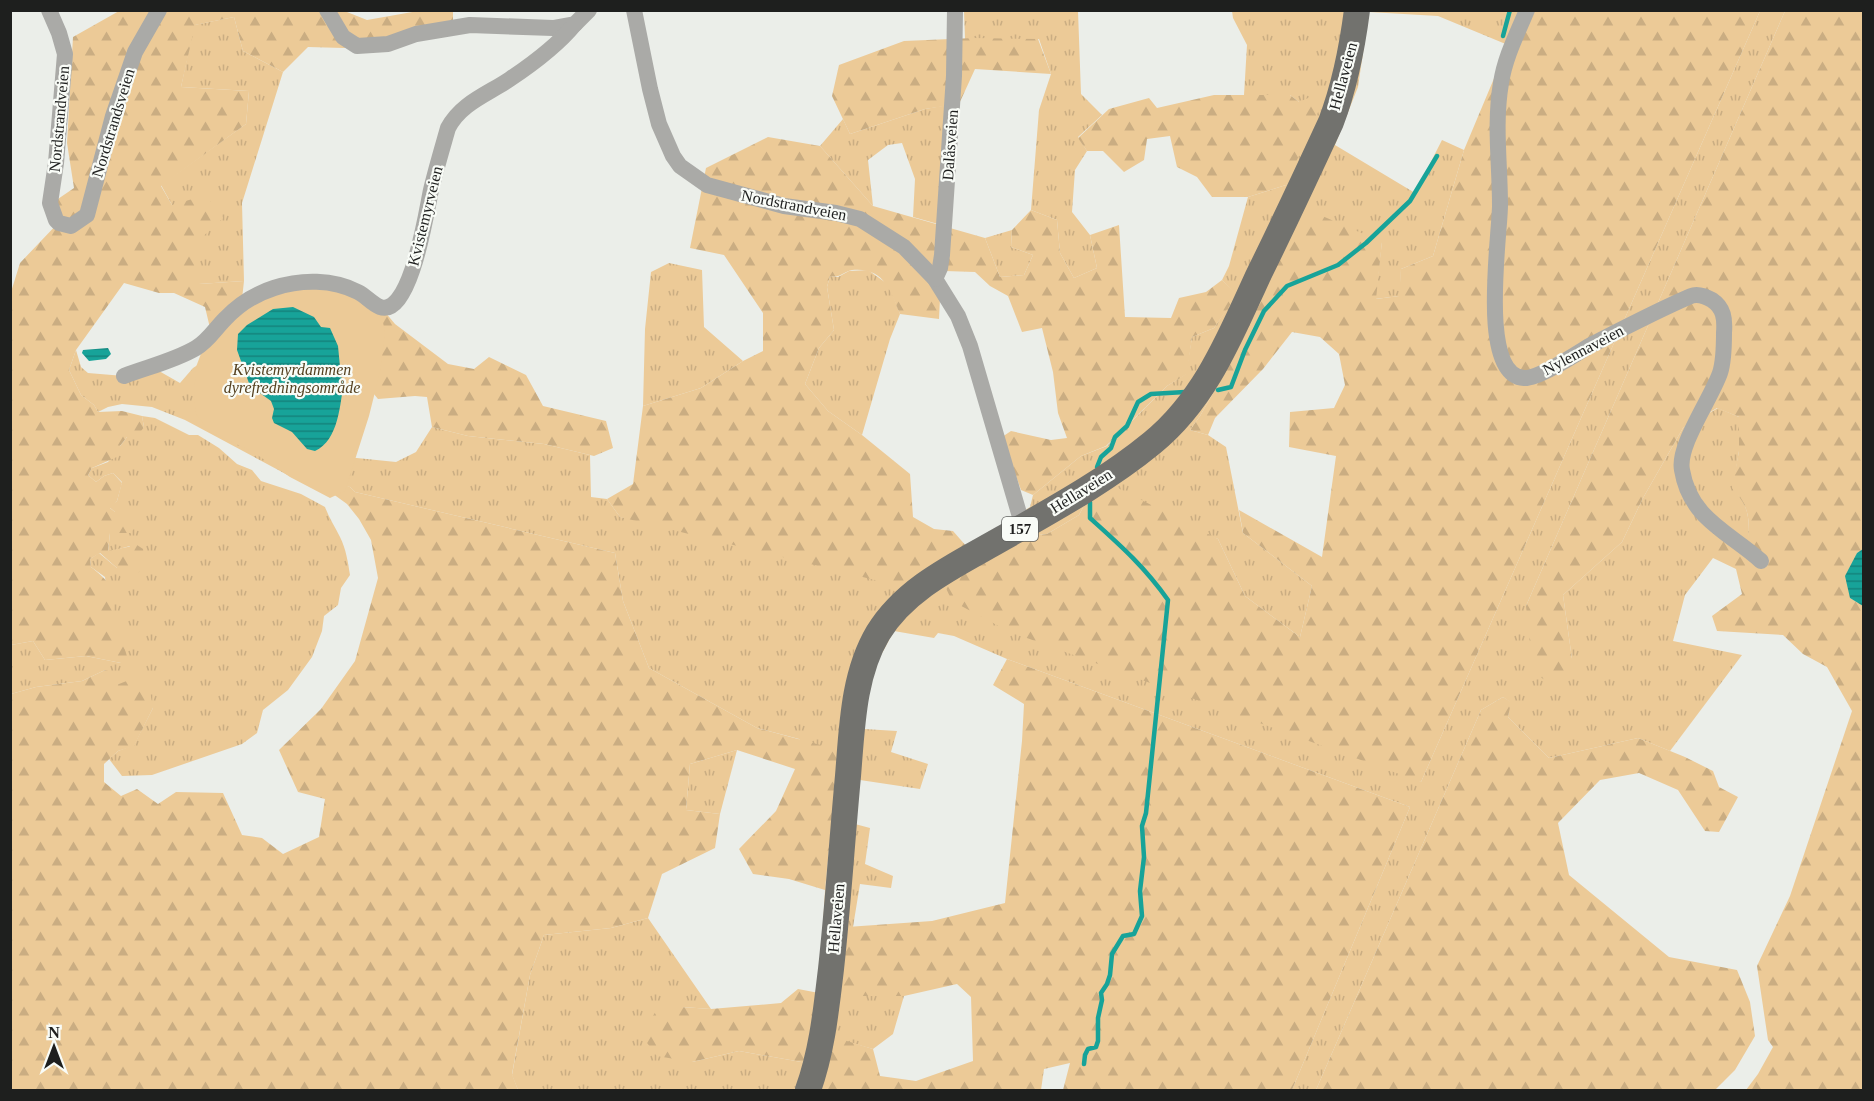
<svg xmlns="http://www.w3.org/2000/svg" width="1874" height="1101" font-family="'Times New Roman',serif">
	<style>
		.grass { fill: url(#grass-tufts) }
		.forest { fill: url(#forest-firs) }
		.park { fill: #ecca97 }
		.water { fill: url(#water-rules) }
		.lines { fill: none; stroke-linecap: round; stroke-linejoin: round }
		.stream { stroke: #17a399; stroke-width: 4.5 }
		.minor { stroke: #aaaaa7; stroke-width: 16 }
		.primary { stroke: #72726e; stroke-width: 26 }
		.labels { text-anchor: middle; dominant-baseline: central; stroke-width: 4.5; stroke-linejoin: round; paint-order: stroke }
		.shield { fill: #f9fcf7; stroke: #60615f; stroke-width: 1.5 }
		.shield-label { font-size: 15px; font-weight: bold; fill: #1e1f1e }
		.street-label { font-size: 16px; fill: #1e1f1e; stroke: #f9fcf7 }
		.park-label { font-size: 16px; font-style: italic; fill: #554120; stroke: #f9fcf7 }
	</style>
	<defs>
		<pattern id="grass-tufts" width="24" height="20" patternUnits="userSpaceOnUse" patternTransform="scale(1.5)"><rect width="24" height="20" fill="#ecca97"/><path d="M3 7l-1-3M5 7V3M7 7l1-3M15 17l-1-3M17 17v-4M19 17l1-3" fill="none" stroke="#caad82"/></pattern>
		<pattern id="forest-firs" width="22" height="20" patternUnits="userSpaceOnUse" patternTransform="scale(1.5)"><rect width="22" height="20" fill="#ecca97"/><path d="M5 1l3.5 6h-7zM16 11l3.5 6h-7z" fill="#caad82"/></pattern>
		<pattern id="water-rules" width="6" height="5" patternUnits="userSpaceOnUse" patternTransform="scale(1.5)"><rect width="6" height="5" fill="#17a399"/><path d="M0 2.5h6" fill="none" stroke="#14847c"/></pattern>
	</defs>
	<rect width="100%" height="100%" fill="#ebeee9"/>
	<g class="grass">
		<path d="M 964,11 L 1078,11 L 1081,94 L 1102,115 L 1078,137 L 1087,151 L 1075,170 L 1072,212 L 1090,235 L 1097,268 L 1074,278 L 1060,253 L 1057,220 L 1031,210 L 1039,110 L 1051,74 L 1039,39 L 965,39 Z"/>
		<path d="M 1232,11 L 1520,11 L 1508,45 L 1438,16 L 1369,12 L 1358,87 L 1335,145 L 1415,193 L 1442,140 L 1464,150 L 1433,256 L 1401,269 L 1400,296 L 1375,299 L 1382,242 L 1220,381 L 1200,416 L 1190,430 L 1208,435 L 1226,447 L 1243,533 L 1312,586 L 1300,637 L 1245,596 L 1218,539 L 1089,496 L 1079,515 L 1047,534 L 1022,537 L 1421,782 L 1760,11 L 1785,11 L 1526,606 L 1572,659 L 1563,595 L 1622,542 L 1643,498 L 1683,428 L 1718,408 L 1739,417 L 1739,451 L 1733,488 C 1748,506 1749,514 1749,538 L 1713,534 L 1713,558 L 1685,595 L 1673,641 L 1742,655 L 1670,751 L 1638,738 L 1549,758 L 1508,717 L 1510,702 L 1503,697 L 1481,710 L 1316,1090 L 1292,1090 L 1410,807 L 1007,659 L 954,636 L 938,633 L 934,638 L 894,631 L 874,668 L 866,707 L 864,729 L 897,731 L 891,752 L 928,764 L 920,789 L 860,780 L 855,824 L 870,828 L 865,864 L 893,876 L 891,888 L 860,884 L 853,927 L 847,928 L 840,996 L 904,996 L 893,1034 L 873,1049 L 834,1038 L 819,1090 L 518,1090 L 512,1075 L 530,975 L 544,935 L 611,928 L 648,918 L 711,1009 L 682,1007 L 692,1062 L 739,1051 L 807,1063 L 820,982 L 825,890 L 837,782 L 799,739 L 757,728 L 649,668 L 623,601 L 615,553 L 355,492 L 350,487 L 295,479 L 185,420 L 152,407 L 122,404 L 108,407 L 98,412 L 94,405 L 81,395 L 69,370 L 76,350 L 81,367 L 88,373 L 136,377 L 159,371 L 180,383 L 193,368 L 210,357 L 347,457 L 396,462 L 416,452 L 432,427 L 468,436 L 544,444 L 590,455 L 591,497 L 607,499 L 620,517 L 967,547 L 1030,507 L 1033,495 L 1081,456 L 1107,446 L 1167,386 L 1186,374 L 1192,337 L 1214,328 L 1236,295 L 1222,280 L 1229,266 L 1248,197 L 1286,185 L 1299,102 L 1290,95 L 1244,95 L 1247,45 L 1233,18 Z"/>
		<path d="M 234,17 L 243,51 L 283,72 L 242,203 L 244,281 L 199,284 L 199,240 L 172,205 L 161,185 L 246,124 L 249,91 L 181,87 L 194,25 Z"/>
		<path d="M 948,105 L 938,224 L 913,217 L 915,179 L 902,143 L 888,145 L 868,160 L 873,206 L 820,146 L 843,119 L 850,134 L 925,109 Z"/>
		<path d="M 1012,230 L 1011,247 L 1033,255 L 1024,275 L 1000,277 L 985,238 Z"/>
		<path d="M 669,263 L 702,270 L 704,327 L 743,361 L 701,388 L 643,406 L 645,329 L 651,272 Z"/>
		<path d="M 868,270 L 889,285 L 900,314 L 890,339 L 862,435 L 828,411 L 805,384 L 819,348 L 834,330 L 827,287 L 830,276 L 838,277 L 849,271 Z"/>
		<path d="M 142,416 L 155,418 L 189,435 L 198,435 L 219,448 L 237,464 L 252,470 L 261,481 L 301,494 L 325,507 C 329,518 335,527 340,537 C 346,549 348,562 350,575 L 341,588 L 338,605 L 324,616 L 322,631 L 312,657 L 288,690 L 263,710 L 257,733 L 242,744 L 152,775 L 122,776 L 109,759 L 118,751 L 134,745 L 153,708 L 119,684 L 105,670 L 82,681 L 36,687 L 11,694 L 11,645 L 33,641 L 45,660 L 86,656 L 121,663 L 111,630 L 105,577 L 91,567 L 90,559 L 99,553 L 117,568 L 130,546 L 108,552 L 110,533 L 131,533 L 115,512 L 109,507 L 117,501 L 122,482 L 113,473 L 104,476 L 96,482 L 88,475 L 92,468 L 108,462 L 127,437 L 144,427 Z"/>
		<path d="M 737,750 L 720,814 L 686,810 L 690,764 Z"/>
	</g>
	<g class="forest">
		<path d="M 342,10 L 367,20 L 418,11 L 453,11 L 453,22 L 391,45 L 344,48 L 308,47 L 283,72 L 243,51 L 234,17 L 195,25 L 181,87 L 249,91 L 246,124 L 161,186 L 172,205 L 206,195 L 223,218 L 199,240 L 199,284 L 244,281 L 242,299 L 385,312 L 395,324 L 448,364 L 474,369 L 489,357 L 526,375 L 543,406 L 606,421 L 613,448 L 594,456 L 544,444 L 468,436 L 432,427 L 427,397 L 415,396 L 378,399 L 369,388 L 210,328 L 205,307 L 174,293 L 159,293 L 124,283 L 76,350 L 69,370 L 81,395 L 94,405 L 98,412 L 122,411 L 142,416 L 144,427 L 136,438 L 127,437 L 120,446 L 119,456 L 92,468 L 88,475 L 96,482 L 104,476 L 113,473 L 122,483 L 117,501 L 110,508 L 115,512 L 122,509 L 135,526 L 131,533 L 110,533 L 108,551 L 137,545 L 143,549 L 145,566 L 128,583 L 121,578 L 117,568 L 100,553 L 90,559 L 91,567 C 119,588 114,598 111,630 L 120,632 L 128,660 L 121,663 L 86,656 L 45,660 L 33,641 L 11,645 L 11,292 L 20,263 L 60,221 L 55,201 L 74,188 L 67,143 L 73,37 L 119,11 Z"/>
		<path d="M 1520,11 L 1760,11 L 1421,782 L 1008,631 L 952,601 L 945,586 L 1023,537 L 1047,534 L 1079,515 L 1089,496 L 1112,485 L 1218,539 L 1245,596 L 1300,637 L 1312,586 L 1243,533 L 1239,510 L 1322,557 L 1336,456 L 1289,447 L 1290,412 L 1334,408 L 1345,385 L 1339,354 L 1320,337 L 1292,332 L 1263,369 L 1215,418 L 1208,435 L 1190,430 L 1200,416 L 1220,381 L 1304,208 L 1382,242 L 1376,299 L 1399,296 L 1401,269 L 1433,256 L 1464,150 L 1508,45 Z"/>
		<path d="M 1785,11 L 1863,11 L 1864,549 L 1857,553 L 1850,598 L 1864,606 L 1863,1090 L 1746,1090 L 1758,1074 L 1773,1047 L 1768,1040 L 1757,966 L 1790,896 L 1852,711 L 1827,667 L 1803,654 L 1783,635 L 1717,631 L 1712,616 L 1742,594 L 1736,569 L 1713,558 L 1713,534 L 1749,537 C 1749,514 1748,506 1732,488 L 1739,451 L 1739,417 L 1717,408 L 1683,428 L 1643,498 L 1622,542 L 1563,595 L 1572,659 L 1554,685 L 1533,673 L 1526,606 Z"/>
		<path d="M 974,38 L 1038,39 L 1051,74 L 975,69 L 959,104 L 925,109 L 850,134 L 832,96 L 839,65 L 904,41 Z"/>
		<path d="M 1214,95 L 1290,95 L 1299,102 L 1315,95 L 1322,103 L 1286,185 L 1248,197 L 1212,197 L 1197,177 L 1177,167 L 1170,136 L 1147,139 L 1144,160 L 1124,172 L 1103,151 L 1087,151 L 1078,138 L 1109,109 L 1149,98 L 1157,108 Z"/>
		<path d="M 768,137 L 820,146 L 873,206 L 985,238 L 1000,277 L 1024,275 L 1033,255 L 1011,247 L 1012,230 L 1031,210 L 1057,220 L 1060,253 L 1074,278 L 1097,268 L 1090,235 L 1119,225 L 1125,317 L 1171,318 L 1179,298 L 1206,292 L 1222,280 L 1237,295 L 1214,328 L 1192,337 L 1187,374 L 1167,386 L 1106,446 L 1081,456 L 1033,495 L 1021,490 L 1002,437 L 1011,431 L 1051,440 L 1067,438 L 1058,413 L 1053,372 L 1042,328 L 1022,332 L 1008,296 L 990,286 L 975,272 L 945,271 L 940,298 L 939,319 L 900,314 C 890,290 884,267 852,270 C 843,272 841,278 830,276 L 827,287 L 834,330 L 819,348 L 805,384 L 828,411 L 862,435 L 910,474 L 913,517 L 934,529 L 953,531 L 967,547 L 903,587 L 620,517 L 607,499 L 633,484 L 643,406 L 701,388 L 743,361 L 763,351 L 763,313 L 724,255 L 690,248 L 706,168 Z"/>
		<path d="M 334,481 L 350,487 L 355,492 L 615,553 L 623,601 L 649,668 L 757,728 L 839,750 L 825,890 L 789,879 L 753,874 L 739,849 L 776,811 L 795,769 L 737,750 L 690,764 L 686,810 L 720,814 L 715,848 L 662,874 L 648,918 L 611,928 L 544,935 L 530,975 L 512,1074 L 518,1090 L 11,1090 L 11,694 L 36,687 L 82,681 L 105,670 L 115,673 L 119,684 L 134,678 L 149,686 L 153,708 L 134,746 L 118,751 L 104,764 L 104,782 L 121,796 L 137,789 L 158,804 L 176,792 L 223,793 L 242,835 L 262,838 L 283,854 L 319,837 L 325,799 L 298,792 L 279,750 L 321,709 L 355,661 L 378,578 L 371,540 L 359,519 L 347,504 L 329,491 Z"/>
		<path d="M 1007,659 L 1410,807 L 1292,1090 L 1063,1090 L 1070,1063 L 1044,1069 L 1041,1090 L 819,1090 L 834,1037 L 873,1049 L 880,1076 L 916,1081 L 973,1061 L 971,997 L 957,984 L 904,996 L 840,996 L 847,927 L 932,921 L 1005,903 L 1022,741 L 1024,704 L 993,685 Z"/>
		<path d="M 1503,697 L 1511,702 L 1508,717 L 1549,758 L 1638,738 L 1685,757 L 1713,771 L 1719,787 L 1738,797 L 1719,832 L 1705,831 L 1678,790 L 1639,773 L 1600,780 L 1558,823 L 1569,875 L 1669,957 L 1737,970 L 1750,1002 L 1755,1036 L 1735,1070 L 1715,1090 L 1316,1090 L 1481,710 Z"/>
		<path d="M 798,989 L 819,993 L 807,1063 L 739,1051 L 692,1062 L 657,1056 L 641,1035 L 656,1011 L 682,1007 L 711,1009 L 781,1003 Z"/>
	</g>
	<path class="park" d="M 327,284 L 380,308 L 385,332 L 380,372 L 369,416 L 345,491 L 330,498 L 290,477 L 253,452 L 210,432 L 196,414 L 194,397 L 196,367 L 202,351 L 223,329 L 266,296 Z"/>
	<g class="water">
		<path d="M 293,307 L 314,317 L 321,327 L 330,328 L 338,346 L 341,377 L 344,381 C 340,404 339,440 315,451 L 307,449 L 292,432 L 274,423 L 272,418 L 274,409 L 271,401 L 250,386 L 237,350 L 238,334 L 247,325 L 273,309 Z"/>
		<path d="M 108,348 L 111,354 L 106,359 L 89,361 L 82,353 L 83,350 Z"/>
		<path d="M 1863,549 L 1863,606 L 1850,598 L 1845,576 L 1857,553 Z"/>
	</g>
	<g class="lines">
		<g class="stream">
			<path d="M 1503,36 L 1510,10"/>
			<path d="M 1218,390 L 1231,387 L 1245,350 L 1264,311 L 1287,286 L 1338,265 L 1366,243 L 1410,201 L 1437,156"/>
			<path d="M 1097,467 L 1101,457 L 1111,448 L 1115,437 L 1127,426 L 1138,402 L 1151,394 L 1185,392"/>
			<path d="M 1084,1064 L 1085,1055 L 1088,1049 L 1096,1047 L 1098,1041 L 1098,1018 L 1102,1000 L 1101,993 L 1107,984 L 1110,975 L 1112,954 L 1123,936 L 1134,934 L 1142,916 L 1140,891 L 1144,857 L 1142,826 L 1146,813 L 1168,600 C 1144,566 1120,545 1090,518 L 1090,502"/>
		</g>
		<g class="minor">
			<path d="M 49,10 L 59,33 L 65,54 L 56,163 L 50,203 L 56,220 L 59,223 L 71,226 L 87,215 L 113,116 L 135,52 L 159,10"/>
			<path d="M 327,10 L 343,37 L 357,46 L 388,44 L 416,34 L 470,25 L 553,28 L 575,24 L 589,10"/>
			<path d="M 634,10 L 650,89 L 659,124 L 673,156 L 680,166 L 707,185 L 784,206 L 836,213 L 860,219 L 904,247 L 935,279 L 958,316 L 970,346 L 1023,527"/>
			<path d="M 1527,10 C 1517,34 1505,57 1501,83 C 1494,124 1500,164 1500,205 C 1500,236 1478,375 1524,378 C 1538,379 1576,354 1589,346 C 1622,329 1656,311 1691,296 C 1698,293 1705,296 1712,300 C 1724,308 1725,319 1724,333 C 1724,346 1724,361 1720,373 C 1711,399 1677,446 1682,470 C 1690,519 1729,532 1761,561"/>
			<path d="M 935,279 L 940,268 L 942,255 L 954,76 L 955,10"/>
			<path d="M 124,376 C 147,367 174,361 196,348 C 208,341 215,329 225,319 C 238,305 255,294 274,288 C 301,279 333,279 358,292 C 366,296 372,304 380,307 C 411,318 427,208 431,190 C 436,169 442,149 448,128 C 461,103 488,94 510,79 C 534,63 557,46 575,24"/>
		</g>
		<path class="primary" d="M 808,1090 C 822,1051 826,1011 831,969 C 838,905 842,840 848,776 C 852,728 853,675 878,633 C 906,587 958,564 1003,538 C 1054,509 1107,480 1152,443 C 1205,400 1230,337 1258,276 C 1283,225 1307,174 1331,122 C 1345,85 1352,49 1357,10"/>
	</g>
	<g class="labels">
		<rect class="shield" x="1002" y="517" width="36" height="24" rx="4.5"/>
		<g class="shield-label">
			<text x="1020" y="529">157</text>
		</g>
		<g class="street-label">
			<text transform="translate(1343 76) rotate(-75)">Hellaveien</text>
			<text transform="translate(59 119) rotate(-85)">Nordstrandveien</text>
			<text transform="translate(113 123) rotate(-73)">Nordstrandsveien</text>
			<text transform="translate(950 145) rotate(-86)">Dalåsveien</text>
			<text transform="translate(794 205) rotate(11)">Nordstrandveien</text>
			<text transform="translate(425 216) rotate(-76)">Kvistemyrveien</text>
			<text transform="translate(1583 350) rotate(-28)">Nylennaveien</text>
			<text transform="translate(1081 491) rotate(-32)">Hellaveien</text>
			<text transform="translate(836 918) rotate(-85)">Hellaveien</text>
		</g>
		<g class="park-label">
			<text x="292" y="369">Kvistemyrdammen<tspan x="292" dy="18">dyrefredningsområde</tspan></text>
		</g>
	</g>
	<rect width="1874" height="1101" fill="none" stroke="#1e1f1e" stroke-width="24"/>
	<g transform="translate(54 1047)" stroke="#f9fcf7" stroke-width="4.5" paint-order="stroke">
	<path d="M0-4.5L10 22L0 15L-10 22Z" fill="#1e1f1e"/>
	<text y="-9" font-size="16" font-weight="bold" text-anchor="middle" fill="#1e1f1e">N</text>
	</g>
</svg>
